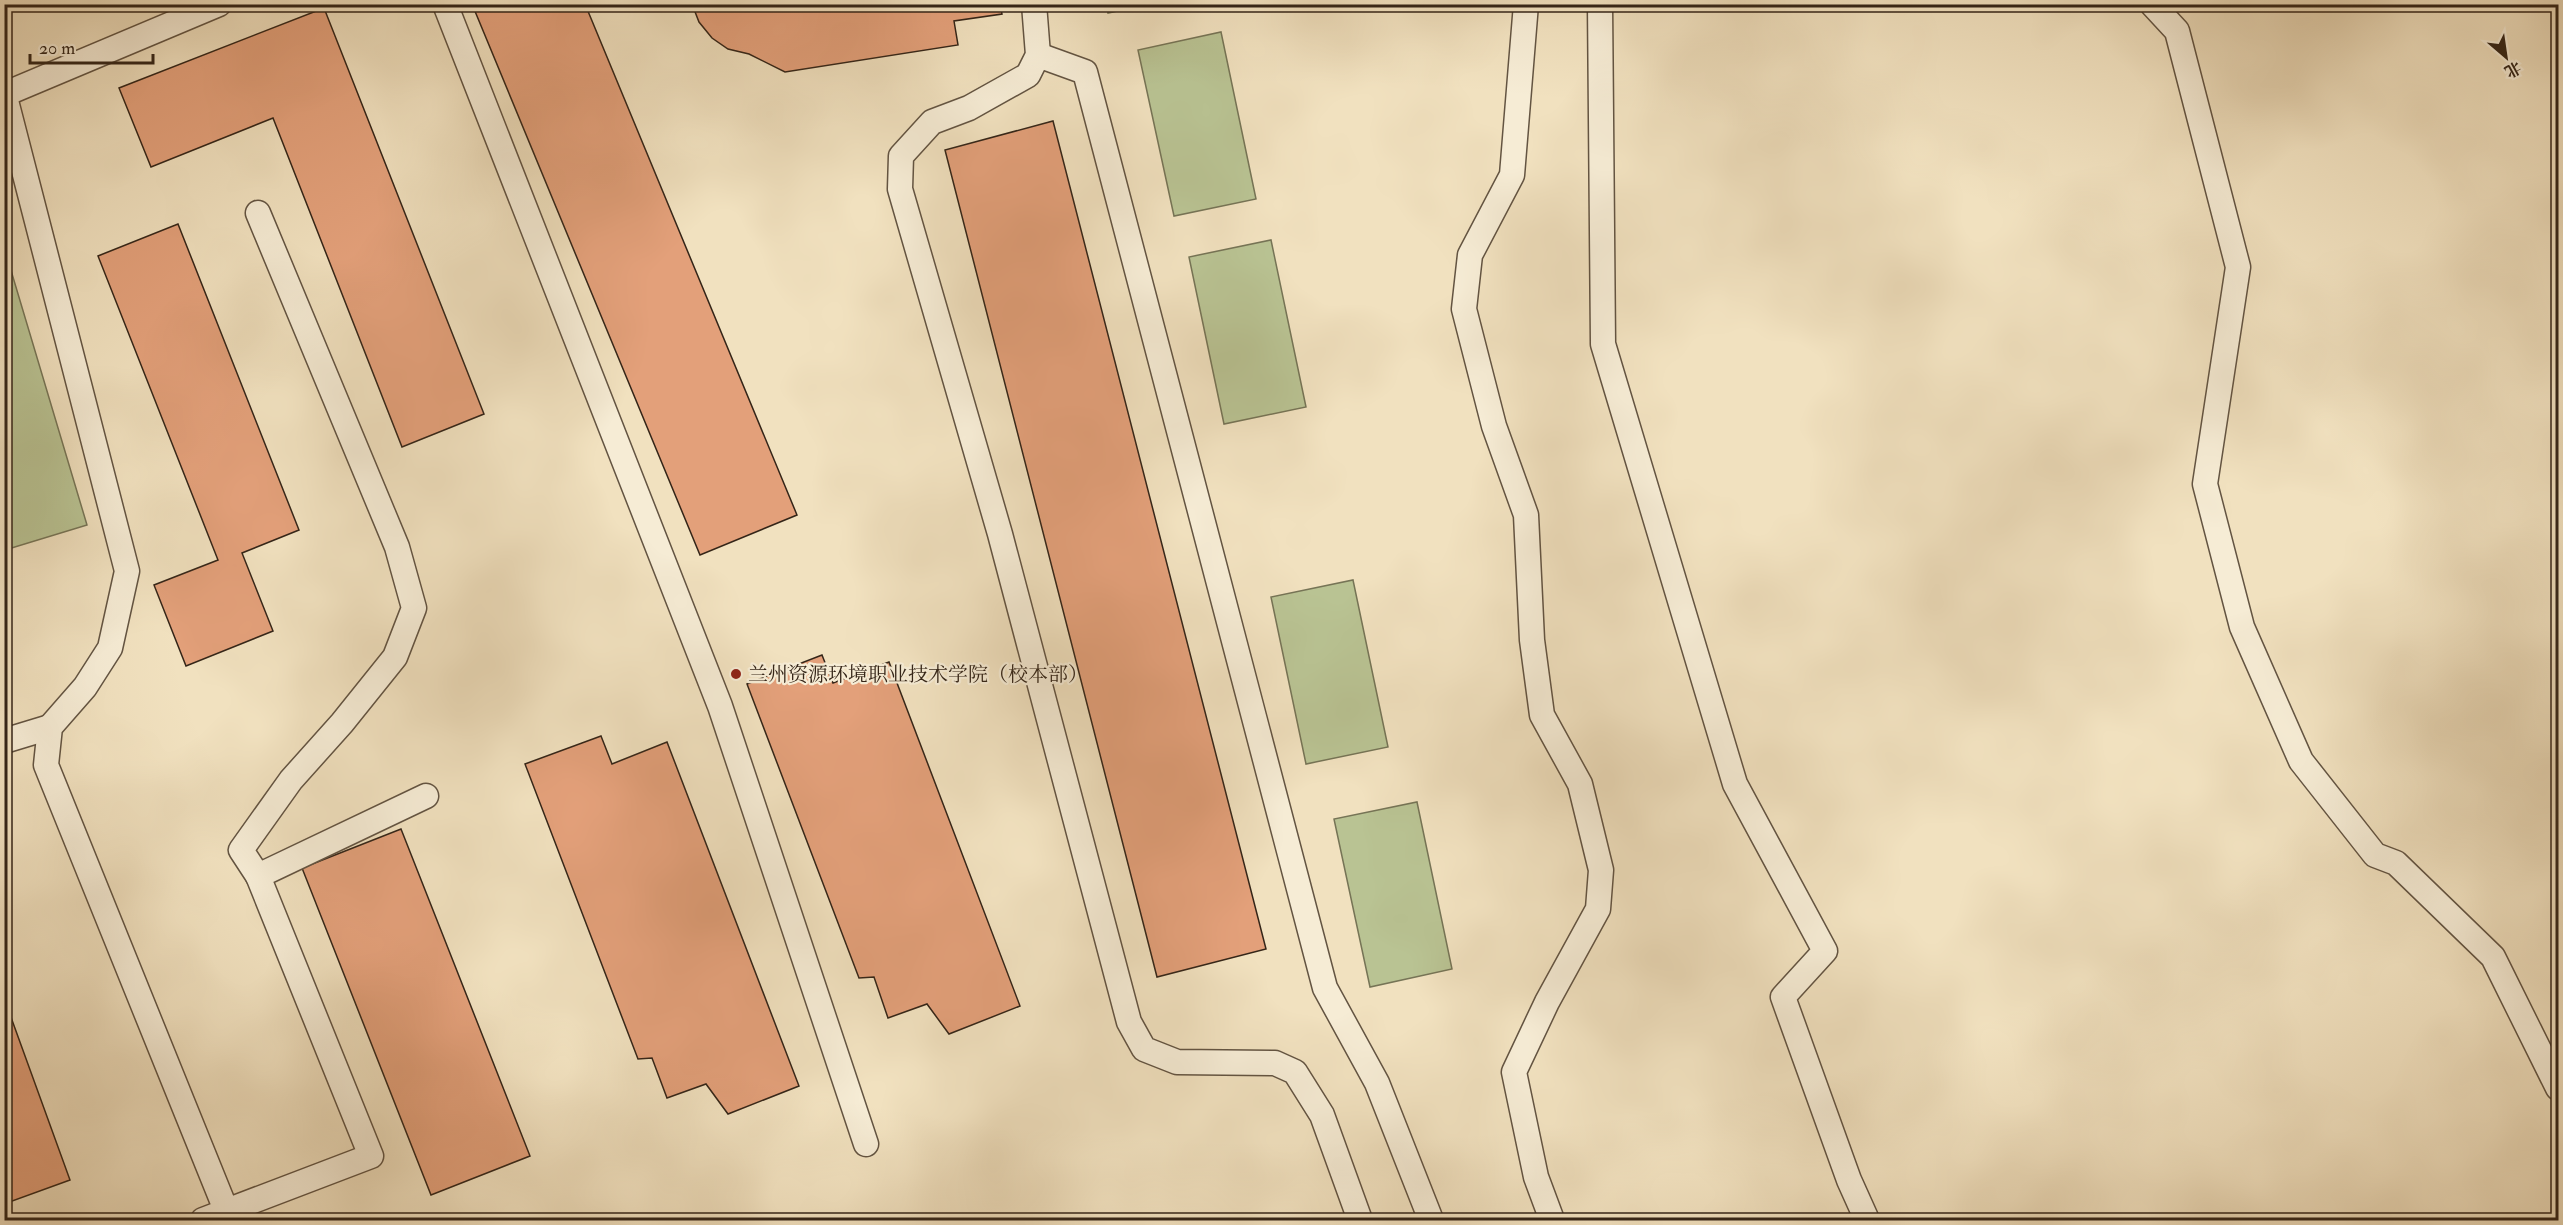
<svg xmlns="http://www.w3.org/2000/svg" width="2563" height="1225" font-family="'IM FELL Double Pica','Noto Serif SC',serif">
	<style>
		.green { fill: #b9c393; stroke: #767456; stroke-width: 1.5 }
		.building { fill: #e3a07a; stroke: #342518; stroke-width: 1.5 }
		.lines { fill: none; stroke-linecap: round; stroke-linejoin: round }
		.lane-casing { stroke: #635442; stroke-width: 27 }
		.lane { stroke: #f6ecd5; stroke-width: 24 }
		.poi-dot { fill: #8f2418; stroke: #f6ecd5; stroke-width: 2 }
		.labels { text-anchor: middle; dominant-baseline: central; stroke-width: 4.5; stroke-linejoin: round; paint-order: stroke }
		.poi-label { font-size: 20px; fill: #342518; stroke: #f6ecd5; text-anchor: start }
	</style>
	<rect width="100%" height="100%" fill="#f1e1bf"/>
	<filter id="stains"><feTurbulence type="fractalNoise" baseFrequency=".00333" numOctaves="4"/><feColorMatrix values="0 0 0 0 .2 0 0 0 0 .09 0 0 0 0 .02 0 0 0 .5 -.17"/></filter>
	<radialGradient id="worn" r=".72"><stop offset=".6" stop-color="#630" stop-opacity="0"/><stop offset="1" stop-color="#630" stop-opacity=".3"/></radialGradient>
	<g class="green">
		<path d="M 1106,4 L 1146,4 L 1146,5 L 1108,13 Z"/>
		<path d="M 1221,32 L 1256,199 L 1174,216 L 1138,50 Z"/>
		<path d="M 1271,240 L 1306,407 L 1224,424 L 1189,257 Z"/>
		<path d="M 4,247 L 87,525 L 5,550 L 4,550 Z"/>
		<path d="M 1353,580 L 1388,747 L 1306,764 L 1271,597 Z"/>
		<path d="M 1417,802 L 1452,969 L 1370,987 L 1334,819 Z"/>
	</g>
	<g class="building">
		<path d="M 472,4 L 585,4 L 797,515 L 700,555 Z"/>
		<path d="M 692,4 L 1000,4 L 1002,14 L 954,21 L 958,45 L 785,72 L 749,54 L 728,49 L 712,38 L 699,22 Z"/>
		<path d="M 324,8 L 484,414 L 402,447 L 273,118 L 151,167 L 119,88 Z"/>
		<path d="M 1053,121 L 1266,949 L 1157,977 L 945,150 Z"/>
		<path d="M 178,224 L 299,530 L 242,553 L 273,631 L 186,666 L 154,585 L 218,560 L 98,256 Z"/>
		<path d="M 822,655 L 833,683 L 889,662 L 1020,1006 L 949,1034 L 927,1004 L 888,1018 L 874,977 L 859,978 L 747,684 Z"/>
		<path d="M 601,736 L 612,764 L 667,742 L 799,1086 L 728,1114 L 706,1084 L 667,1098 L 652,1058 L 638,1059 L 525,764 Z"/>
		<path d="M 401,829 L 530,1156 L 431,1195 L 302,868 Z"/>
		<path d="M 4,998 L 70,1180 L 4,1204 Z"/>
	</g>
	<g class="lines">
		<defs>
			<g id="lane">
				<path d="M 445,4 L 720,706 L 866,1144"/>
				<path d="M 1034,4 L 1038,55 L 1028,75 L 969,108 L 932,122 L 901,156 L 900,189 L 1000,534 L 1129,1022 L 1144,1049 L 1177,1062 L 1275,1063 L 1295,1072 L 1322,1115 L 1360,1220"/>
				<path d="M 1526,4 L 1512,175 L 1470,255 L 1464,309 L 1494,426 L 1526,515 L 1532,640 L 1542,715 L 1580,784 L 1601,870 L 1598,909 L 1547,1002 L 1514,1072 L 1536,1177 L 1552,1220"/>
				<path d="M 1600,4 L 1603,344 L 1735,784 L 1825,951 L 1783,997 L 1849,1180 L 1867,1220"/>
				<path d="M 2152,4 L 2177,31 L 2238,267 L 2205,484 L 2242,627 L 2301,761 L 2375,855 L 2396,863 L 2493,957 L 2558,1088"/>
				<path d="M 1038,55 L 1085,72 L 1325,988 L 1377,1083 L 1431,1220"/>
				<path d="M 4,93 L 127,571 L 110,648 L 85,687 L 50,727 L 46,765 L 230,1220"/>
				<path d="M 5,94 L 219,4"/>
				<path d="M 4,741 L 50,727"/>
				<path d="M 258,876 L 241,850 L 291,780 L 342,723 L 395,657 L 414,608 L 397,547 L 258,213"/>
				<path d="M 203,1220 L 371,1156 L 258,876 L 426,796"/>
			</g>
		</defs>
		<use href="#lane" class="lane-casing"/>
		<use href="#lane" class="lane"/>
	</g>
	<circle class="poi-dot" cx="736" cy="674" r="6"/>
	<g class="labels">
		<g class="poi-label">
			<text x="748" y="674">兰州资源环境职业技术学院（校本部）</text>
		</g>
	</g>
	<rect width="2563" height="1225" fill="none" stroke="#f1e1bf" stroke-width="24"/>
	<rect x="6" y="6" width="2551" height="1213" fill="none" stroke="#342518" stroke-width="3"/>
	<rect x="12" y="12" width="2539" height="1201" fill="none" stroke="#342518" stroke-width="1.5"/>
	<g transform="translate(2506 57) rotate(151)" stroke="#f6ecd5" stroke-width="4.5" paint-order="stroke">
	<path d="M0-4.5L10 22L0 15L-10 22Z" fill="#342518"/>
	<text y="-9" font-size="16" font-weight="bold" text-anchor="middle" fill="#342518">北</text>
	</g>
	<path d="M30 54v9h123v-9" fill="none" stroke="#342518" stroke-width="3"/>
	<text x="39" y="54" font-size="18" fill="#342518" stroke="#f6ecd5" stroke-width="4.5" paint-order="stroke">20 m</text>
	<rect width="100%" height="100%" filter="url(#stains)"/>
	<rect width="100%" height="100%" fill="url(#worn)"/>
</svg>
